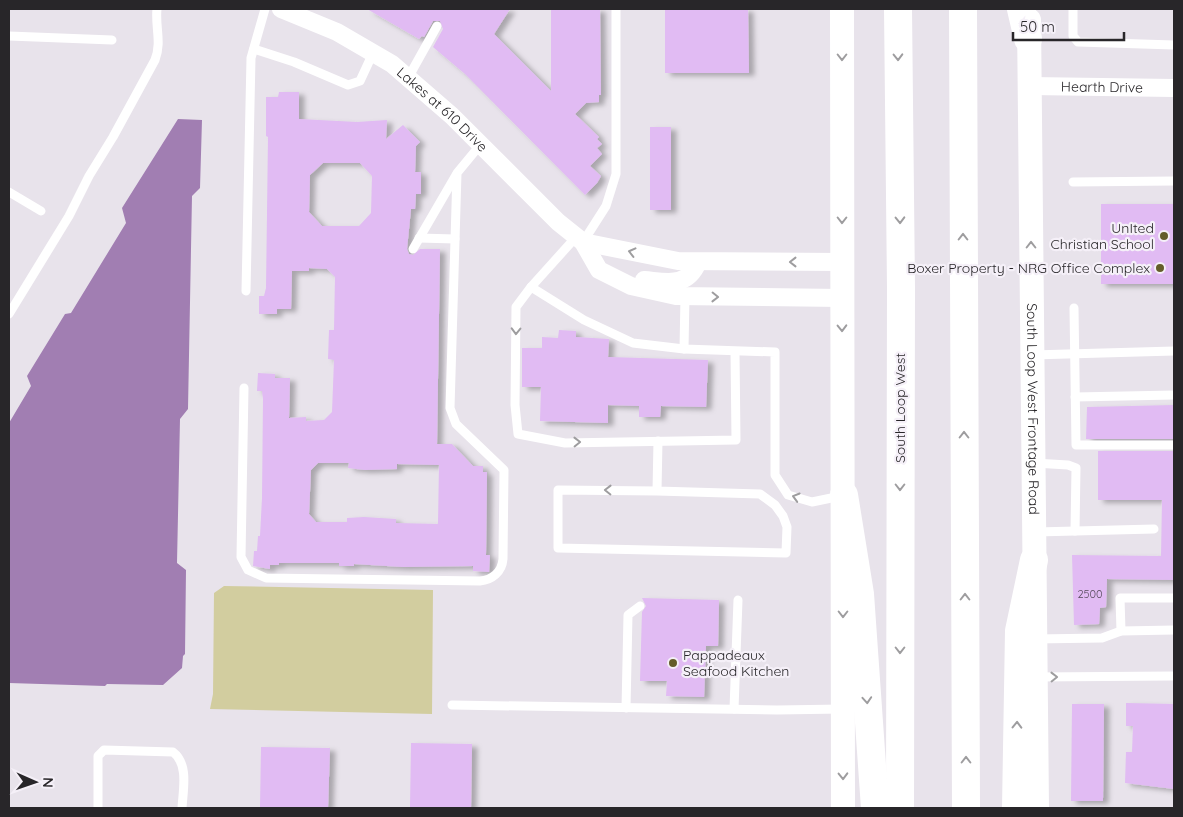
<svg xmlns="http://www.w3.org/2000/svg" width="1183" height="817" font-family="Quicksand,sans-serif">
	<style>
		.green { fill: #d2cd9f }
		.water { fill: #a17eb2 }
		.building { fill: #e1bbf3; fill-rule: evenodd; filter: url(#shadow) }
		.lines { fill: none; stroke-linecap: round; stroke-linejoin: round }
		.service { stroke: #fff; stroke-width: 9 }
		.minor { stroke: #fff; stroke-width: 18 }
		.secondary { stroke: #fff; stroke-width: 24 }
		.motorway { stroke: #fff; stroke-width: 28 }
		.oneway { stroke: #9e9d9f }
		.poi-dot { fill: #645d2a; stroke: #f5f0f8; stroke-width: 2 }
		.labels { text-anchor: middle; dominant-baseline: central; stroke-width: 4.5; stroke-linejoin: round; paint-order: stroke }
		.number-label { font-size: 11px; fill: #564b5c }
		.street-label { font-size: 14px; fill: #282629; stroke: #f5f0f8 }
		.poi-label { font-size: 14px; fill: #282629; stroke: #f5f0f8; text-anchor: end }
	</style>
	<defs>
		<filter id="shadow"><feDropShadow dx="5.5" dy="3" stdDeviation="2.5" flood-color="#0004"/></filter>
	</defs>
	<rect width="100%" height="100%" fill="#e8e3eb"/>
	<path class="green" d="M 224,586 L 433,590 L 432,714 L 210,709 L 213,694 L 214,593 Z"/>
	<path class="water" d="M 178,119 L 202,120 L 200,188 L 192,196 L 188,409 L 180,419 L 177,563 L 186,570 L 185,654 L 183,656 L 182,668 L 163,685 L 107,684 L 105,686 L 9,683 L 9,423 L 31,386 L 27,376 L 65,314 L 71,313 L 126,223 L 122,208 Z"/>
	<g class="building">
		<path d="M 367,9 L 510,9 L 494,34 L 551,91 L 551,9 L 600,9 L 601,95 L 599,95 L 599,102 L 586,103 L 575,114 L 599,137 L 597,139 L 602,144 L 597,148 L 602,154 L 590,166 L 601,176 L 597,183 L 585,195 L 465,74 L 433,47 L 443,29 L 440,21 L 433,21 L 424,37 L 422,36 L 419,39 Z"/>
		<path d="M 665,9 L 748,9 L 749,73 L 665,73 Z"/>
		<path d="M 279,92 L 299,92 L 299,119 L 357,122 L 387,120 L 386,139 L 403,125 L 420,142 L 416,146 L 415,172 L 421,172 L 421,194 L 416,194 L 415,209 L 411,209 L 407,249 L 409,254 L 413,255 L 420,249 L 440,249 L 437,444 L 452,444 L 473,466 L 483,466 L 483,472 L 487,472 L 486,555 L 490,555 L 489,572 L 473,571 L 473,566 L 403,567 L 354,564 L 354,566 L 339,566 L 339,563 L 279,563 L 279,565 L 270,565 L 270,569 L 253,566 L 254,551 L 257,551 L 258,536 L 260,536 L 262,498 L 263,399 L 262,391 L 257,391 L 258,373 L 275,374 L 275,378 L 290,378 L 289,418 L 306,417 L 306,421 L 324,420 L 332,412 L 334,360 L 328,359 L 329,330 L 334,330 L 335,277 L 327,269 L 309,268 L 309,271 L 292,271 L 291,309 L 277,309 L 277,314 L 259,314 L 259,296 L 264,296 L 266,288 L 268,137 L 266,136 L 266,97 L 278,97 ZM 323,163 L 360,163 L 372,176 L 371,213 L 359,226 L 322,226 L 309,212 L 310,175 ZM 318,463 L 349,463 L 348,468 L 365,470 L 397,469 L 397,464 L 439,465 L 438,524 L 396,523 L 396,519 L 364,517 L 347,518 L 347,522 L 316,522 L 309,514 L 311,470 Z"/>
		<rect x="650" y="127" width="21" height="83"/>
		<rect x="1101" y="204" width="73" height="80"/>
		<path d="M 559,330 L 576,331 L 576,337 L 609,339 L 608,357 L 708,360 L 706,407 L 661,406 L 660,417 L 639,417 L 639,406 L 608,405 L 608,423 L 540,421 L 541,387 L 522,387 L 522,348 L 542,348 L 542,337 L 558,338 Z"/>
		<path d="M 1174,405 L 1174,439 L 1086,439 L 1087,407 Z"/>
		<path d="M 1098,451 L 1174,451 L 1174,580 L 1107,579 L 1106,607 L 1100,608 L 1099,624 L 1074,625 L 1072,555 L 1161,556 L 1162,500 L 1098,500 Z"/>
		<path d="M 642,598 L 719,600 L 718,646 L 706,646 L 704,697 L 666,696 L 667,681 L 640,681 L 642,612 L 646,606 Z"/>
		<path d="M 1126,703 L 1174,704 L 1174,789 L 1125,783 L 1126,752 L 1132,752 L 1133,726 L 1126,726 Z"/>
		<path d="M 1072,704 L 1104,704 L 1103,801 L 1071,801 Z"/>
		<path d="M 411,743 L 472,744 L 471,808 L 410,808 Z"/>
		<path d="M 261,747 L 330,748 L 328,808 L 260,808 Z"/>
	</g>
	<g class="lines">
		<g class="service">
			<path d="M 1073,9 L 1073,36 L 1078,42 L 1174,45"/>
			<path d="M 9,36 L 112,40"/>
			<path d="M 254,49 L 294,62 L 348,85 L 360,81 L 373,53"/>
			<path d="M 408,78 L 437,26"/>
			<path d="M 1073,182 L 1174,181"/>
			<path d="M 9,192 L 41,211"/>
			<path d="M 576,237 L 531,287 L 584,320 L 633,343 L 684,349"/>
			<path d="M 419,238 L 455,239"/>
			<path d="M 583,242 L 606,206 L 616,174 L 616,9"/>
			<path d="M 413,249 L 456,175"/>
			<path d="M 531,287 L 516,307 L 515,405 L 518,434 L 565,443 L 736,440 L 735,352"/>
			<path d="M 246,291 L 251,58 L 265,9"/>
			<path d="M 685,296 L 684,349 L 775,352 L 775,475 L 788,495 L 812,502 L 841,496"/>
			<path d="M 1074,308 L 1076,445 L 1174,445"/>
			<path d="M 9,314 L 69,216 L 89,176 L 113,137 L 155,60 C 162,42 155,27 157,9"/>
			<path d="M 1032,355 L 1174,351"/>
			<path d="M 244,388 L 241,557 L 248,570 L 266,578 L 480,581 C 492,580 502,572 503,559 L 504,470 L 456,424 L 450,408 L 457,173 L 481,144"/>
			<path d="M 1075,397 L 1174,395"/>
			<path d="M 1034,463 L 1068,465 L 1076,468 L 1075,531"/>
			<path d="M 657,491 L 558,490 L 558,548 L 786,553 L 787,527 L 783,516 L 775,505 L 760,494 L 657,491 L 658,441"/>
			<path d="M 1036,532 L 1154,529"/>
			<path d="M 1121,631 L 1120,598 L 1174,598"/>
			<path d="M 1035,639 L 1102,638 L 1121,631 L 1174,630"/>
			<path d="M 1036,677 L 1174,676"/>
			<path d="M 452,705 L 777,710 L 842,709"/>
			<path d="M 626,708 L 628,615 L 640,606"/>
			<path d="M 734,709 L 738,600"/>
			<path d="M 98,808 L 98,756 L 104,750 L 173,752 C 189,764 183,790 182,808"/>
		</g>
		<g class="minor">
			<path id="s1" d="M 281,9 L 337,32 L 392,64 L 452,116 L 558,222 L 583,242 L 599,270 L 631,286 L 676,296 L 842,298"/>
			<path id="s2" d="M 1030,86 L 1174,88"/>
			<path d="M 583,242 L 678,261 L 842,262"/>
			<path d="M 644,280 C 668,282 687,288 698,262"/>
		</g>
		<g class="secondary">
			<path d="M 842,9 L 843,808"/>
			<path id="s3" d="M 1029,20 L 1037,808"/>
		</g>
		<g class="motorway">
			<path d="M 898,9 L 901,288 L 900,808"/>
			<path d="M 963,9 L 966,808"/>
			<path d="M 1021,9 L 1028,39"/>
			<path d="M 844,495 L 860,594 L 875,808"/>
			<path d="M 1016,808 L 1019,631 L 1034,560"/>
		</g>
	</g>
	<defs><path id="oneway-chevron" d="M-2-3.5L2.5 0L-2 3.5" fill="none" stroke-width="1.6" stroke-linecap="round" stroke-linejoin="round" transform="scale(1.25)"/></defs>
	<g class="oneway">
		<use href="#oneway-chevron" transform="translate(842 57) rotate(90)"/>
		<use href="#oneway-chevron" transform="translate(898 57) rotate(89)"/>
		<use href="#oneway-chevron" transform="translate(842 220) rotate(90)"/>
		<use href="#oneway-chevron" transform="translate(900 220) rotate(89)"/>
		<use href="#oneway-chevron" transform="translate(963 237) rotate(-90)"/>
		<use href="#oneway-chevron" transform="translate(1031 245) rotate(-90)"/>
		<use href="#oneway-chevron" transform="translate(632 252) rotate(-166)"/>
		<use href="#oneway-chevron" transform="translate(793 262) rotate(180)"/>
		<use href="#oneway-chevron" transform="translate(715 297) rotate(1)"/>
		<use href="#oneway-chevron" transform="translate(842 328) rotate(89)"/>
		<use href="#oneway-chevron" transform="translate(516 331) rotate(91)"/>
		<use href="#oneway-chevron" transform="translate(964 435) rotate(-90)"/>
		<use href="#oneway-chevron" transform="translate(577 442) rotate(-1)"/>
		<use href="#oneway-chevron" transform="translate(900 487) rotate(90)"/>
		<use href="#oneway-chevron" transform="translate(608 490) rotate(-179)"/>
		<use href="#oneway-chevron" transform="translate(796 497) rotate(-164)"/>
		<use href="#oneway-chevron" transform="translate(965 597) rotate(-90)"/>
		<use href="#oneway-chevron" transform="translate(843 614) rotate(90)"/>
		<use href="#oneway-chevron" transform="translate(900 650) rotate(90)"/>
		<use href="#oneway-chevron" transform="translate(1054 677) rotate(-1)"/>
		<use href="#oneway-chevron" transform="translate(867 700) rotate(86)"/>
		<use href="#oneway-chevron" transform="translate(1017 725) rotate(-89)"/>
		<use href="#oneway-chevron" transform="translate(966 760) rotate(-90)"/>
		<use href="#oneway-chevron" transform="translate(843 776) rotate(89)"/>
	</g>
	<g class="poi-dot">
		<circle cx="1164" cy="236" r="5"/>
		<circle cx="1160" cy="268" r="5"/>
		<circle cx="673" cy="663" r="5"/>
	</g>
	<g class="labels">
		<g class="number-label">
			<text x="1090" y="594">2500</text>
		</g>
		<g class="street-label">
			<text stroke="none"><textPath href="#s2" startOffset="72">Hearth Drive</textPath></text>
			<text stroke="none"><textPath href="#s1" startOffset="192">Lakes at 610 Drive</textPath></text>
			<text transform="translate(900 408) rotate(-90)">South Loop West</text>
			<text stroke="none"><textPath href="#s3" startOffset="389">South Loop West Frontage Road</textPath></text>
		</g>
		<g class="poi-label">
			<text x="1154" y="228">UnIted<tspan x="1154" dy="16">Christian School</tspan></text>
			<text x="1150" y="268">Boxer Property - NRG Office Complex</text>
			<text x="683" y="655" text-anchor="start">Pappadeaux<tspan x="683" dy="16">Seafood Kitchen</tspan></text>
		</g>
	</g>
	<rect width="1183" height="817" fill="none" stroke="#282629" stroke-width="20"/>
	<g transform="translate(35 782) rotate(92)" stroke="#f5f0f8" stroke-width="4" paint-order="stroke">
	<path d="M0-4L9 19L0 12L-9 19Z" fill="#282629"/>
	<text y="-8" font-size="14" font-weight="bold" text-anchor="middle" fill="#282629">N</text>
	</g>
	<path d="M1013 32v8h111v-8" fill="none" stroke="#282629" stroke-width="2.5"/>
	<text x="1020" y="32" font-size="15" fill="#282629" stroke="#f5f0f8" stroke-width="4" paint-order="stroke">50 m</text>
</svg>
